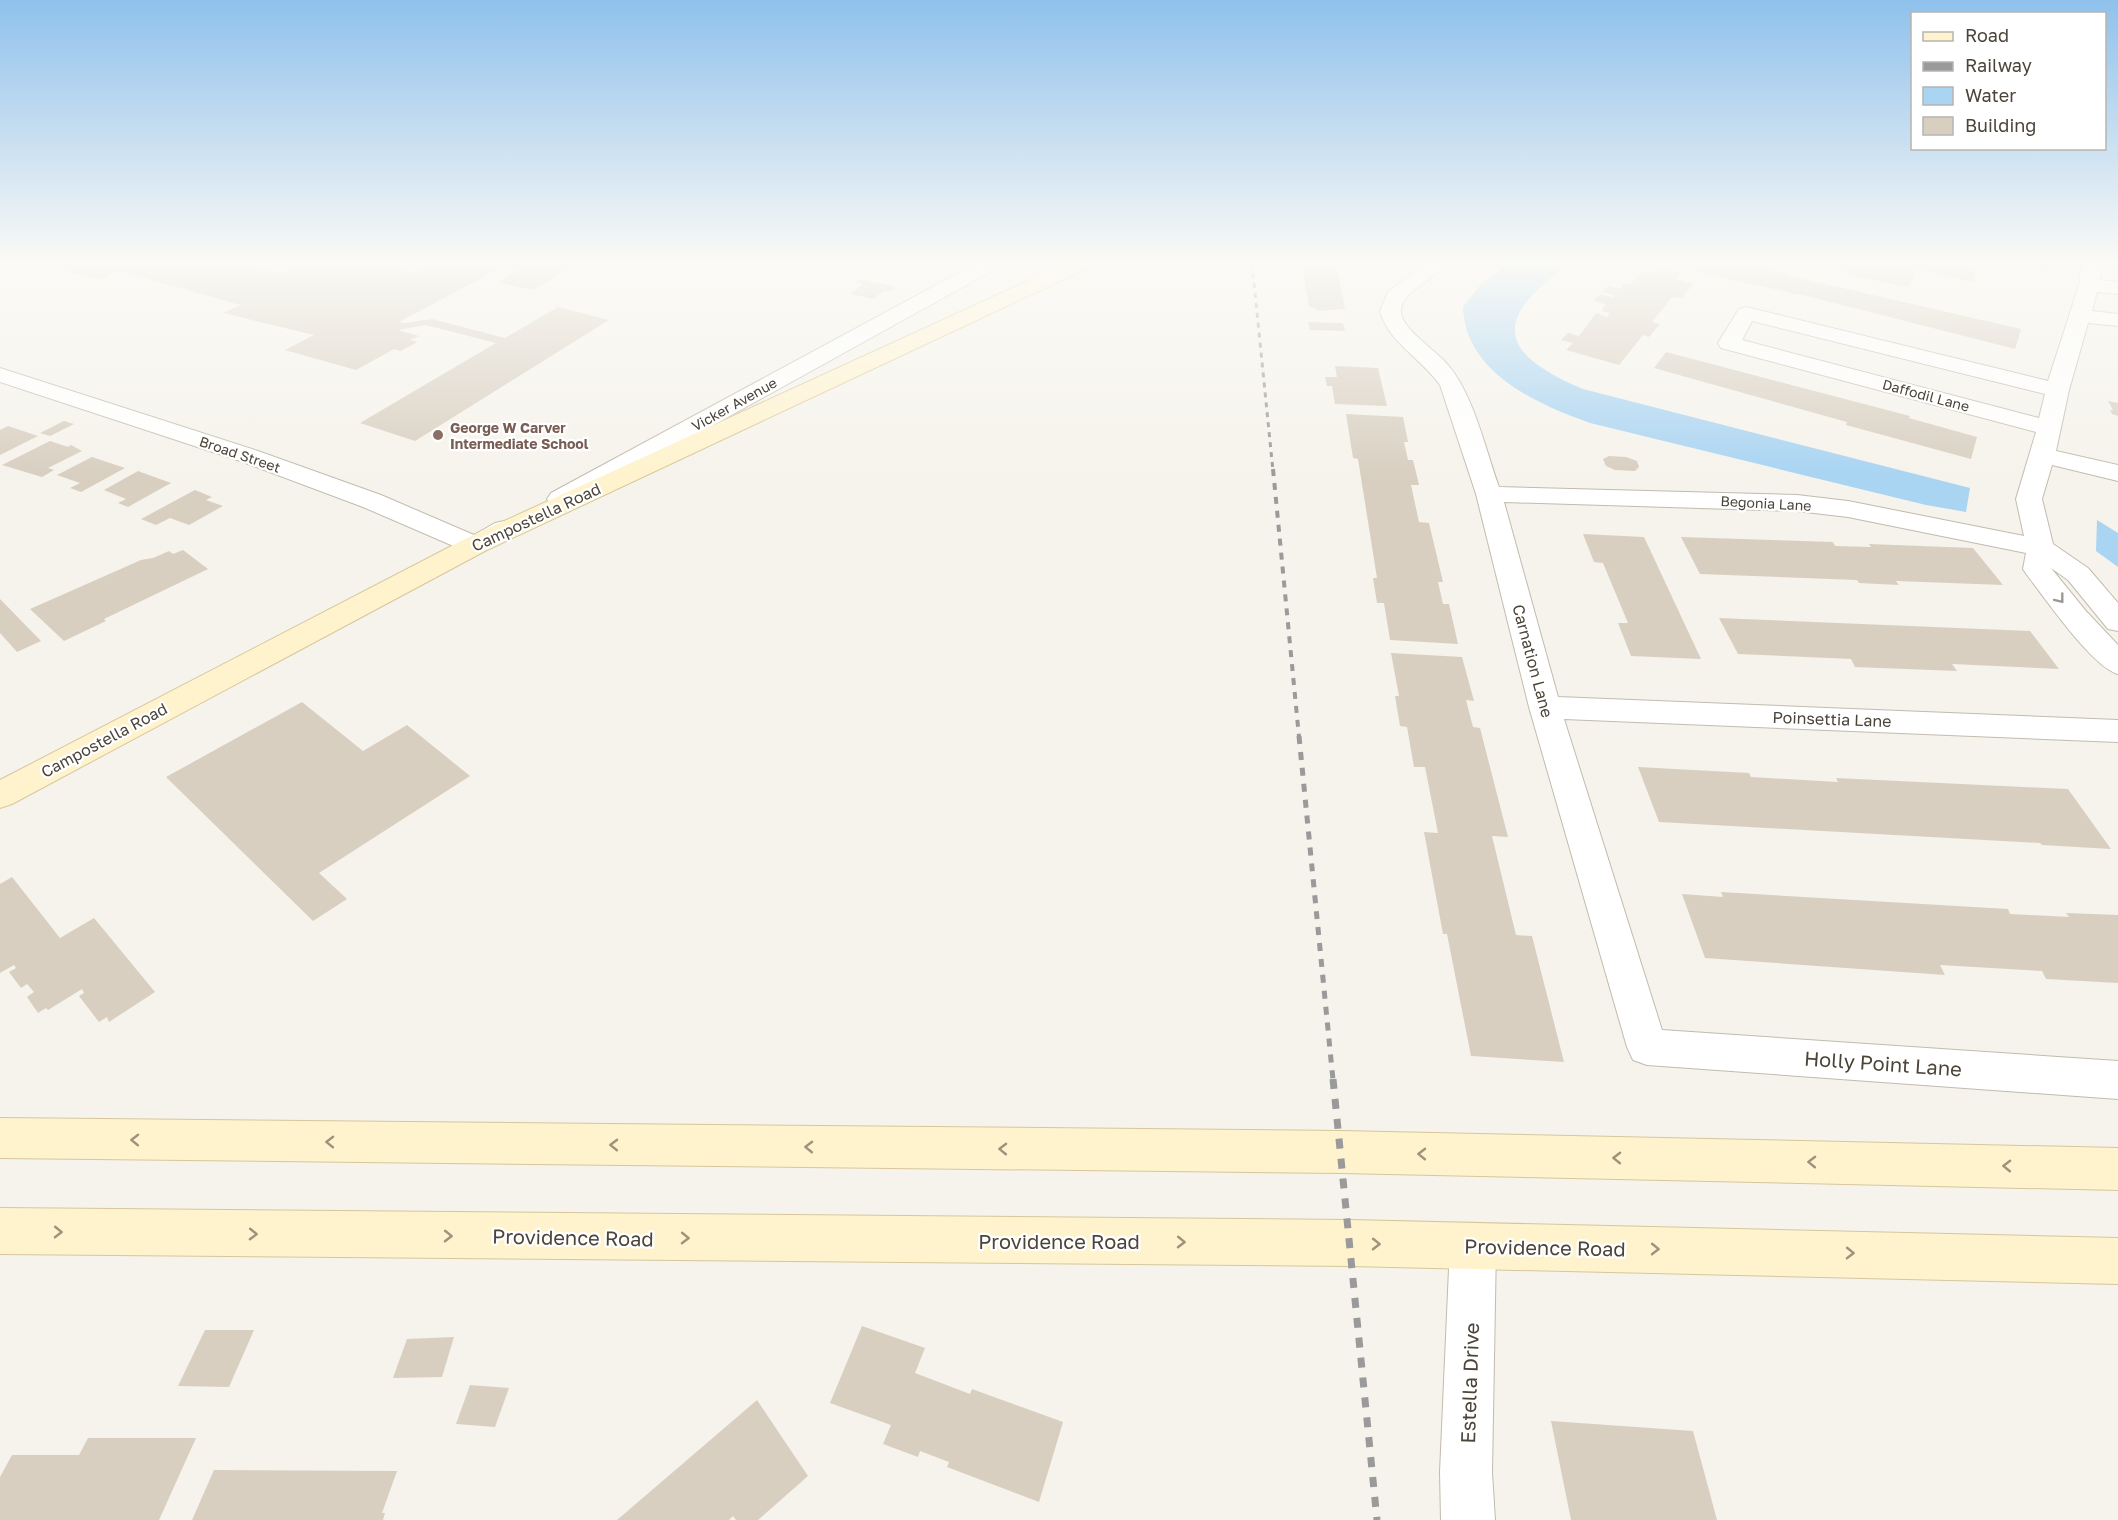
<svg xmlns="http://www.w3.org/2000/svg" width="2118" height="1520" font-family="'Golos Text',sans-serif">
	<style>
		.water { fill: #a9d4f2 }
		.building { fill: #d8cfc1 }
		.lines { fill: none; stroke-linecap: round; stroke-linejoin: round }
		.minor-casing { stroke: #c2bbae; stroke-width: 2 }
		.secondary-casing { stroke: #d6c79b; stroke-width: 2 }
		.minor { fill: #fff; fill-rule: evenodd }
		.secondary { fill: #fff3cd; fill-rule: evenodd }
		.rail-far3 { stroke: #9a9a9a; stroke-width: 3; stroke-dasharray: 5 5; stroke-linecap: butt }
		.rail-far2 { stroke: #9a9a9a; stroke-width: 4; stroke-dasharray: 7 7; stroke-linecap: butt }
		.rail-far1 { stroke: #9a9a9a; stroke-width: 5; stroke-dasharray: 8 8; stroke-linecap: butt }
		.rail { stroke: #9a9a9a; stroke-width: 7; stroke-dasharray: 10 10; stroke-linecap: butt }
		.oneway { stroke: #9c9892 }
		.oneway2 { stroke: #9c937c }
		.education-dot { fill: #8d6e63; stroke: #fff; stroke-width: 2 }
		.labels { text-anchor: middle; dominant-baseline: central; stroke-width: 4.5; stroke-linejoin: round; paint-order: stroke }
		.far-street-label { font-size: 14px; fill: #4b4439; stroke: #fff }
		.far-education-label { font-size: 14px; font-weight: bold; fill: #785e54; stroke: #fff; text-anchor: start }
		.street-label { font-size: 16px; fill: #4b4439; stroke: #fff }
		.near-street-label { font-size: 20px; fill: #4b4439; stroke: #fff }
	</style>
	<rect width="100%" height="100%" fill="#f6f3ec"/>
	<g class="water">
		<path d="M 1508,263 L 1572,263 C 1494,316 1494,352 1583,389 L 1970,488 L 1966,512 L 1926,505 L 1590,423 C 1537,404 1465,373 1463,307 L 1482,283 Z"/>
		<path d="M 2097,520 L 2118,533 L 2118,567 L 2096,551 Z"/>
	</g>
	<g class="building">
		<path d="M 40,263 L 239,263 L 280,274 L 303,263 L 377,263 L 415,273 L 435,263 L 580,263 L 532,290 L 497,282 L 517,271 L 502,267 L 399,322 L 404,323 L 432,319 L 505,338 L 558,307 L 609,320 L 415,441 L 360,423 L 496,343 L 426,325 L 398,330 L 419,336 L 410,340 L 417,342 L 401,351 L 394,349 L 356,370 L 285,350 L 314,335 L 223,313 L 241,305 L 119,271 L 98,280 Z"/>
		<path d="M 1302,263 L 1336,263 L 1345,309 L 1317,311 L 1316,308 L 1309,307 Z"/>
		<path d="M 1684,263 L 1746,264 L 1786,273 L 1786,275 L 2021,329 L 2015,349 L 1811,297 L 1695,272 L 1698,267 Z"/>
		<path d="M 1836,263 L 1946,263 L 1978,270 L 1973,282 L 1918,270 L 1909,285 L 1905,287 L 1848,274 L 1849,272 L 1833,268 Z"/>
		<path d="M 2013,263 L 2050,263 L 2048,272 Z"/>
		<path d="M 1660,268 L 1681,273 L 1676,279 L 1693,284 L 1682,298 L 1672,297 L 1652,322 L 1660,324 L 1649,337 L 1643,335 L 1619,365 L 1566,350 L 1573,343 L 1561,340 L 1568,333 L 1579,336 L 1596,313 L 1607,317 L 1610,313 L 1601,311 L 1606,304 L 1594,301 L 1600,294 L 1613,298 L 1615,295 L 1602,292 L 1608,286 L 1620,289 L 1625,283 L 1631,284 L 1642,271 L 1655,274 Z"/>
		<path d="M 860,279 L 895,287 L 889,292 L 884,291 L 873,299 L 850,294 L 863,284 L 856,282 Z"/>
		<path d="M 1308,322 L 1343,323 L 1345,331 L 1310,330 Z"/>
		<path d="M 1666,352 L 1910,416 L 1909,418 L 1977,437 L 1971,459 L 1846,425 L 1847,422 L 1654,368 Z"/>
		<path d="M 1335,366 L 1378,368 L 1387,406 L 1335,404 L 1332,386 L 1327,386 L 1325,377 L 1337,377 Z"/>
		<path d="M 2108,401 L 2118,403 L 2118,416 L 2112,414 L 2110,410 L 2113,410 Z"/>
		<path d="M 1346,414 L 1403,417 L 1408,442 L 1404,442 L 1408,460 L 1413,460 L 1419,485 L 1411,485 L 1419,522 L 1429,523 L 1443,582 L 1438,582 L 1443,604 L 1449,604 L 1458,644 L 1390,640 L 1384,603 L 1377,603 L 1373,578 L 1377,578 L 1358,459 L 1353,458 Z"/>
		<path d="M 64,421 L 74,424 L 50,436 L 40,433 Z"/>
		<path d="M 8,426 L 38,436 L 0,455 L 0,430 Z"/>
		<path d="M 50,441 L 68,447 L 71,445 L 82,451 L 48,468 L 54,470 L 42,477 L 2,465 Z"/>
		<path d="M 1609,456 L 1626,457 L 1637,461 L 1639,467 L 1635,471 L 1615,470 L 1606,466 L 1603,459 Z"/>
		<path d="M 92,457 L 125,468 L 81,492 L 70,488 L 80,483 L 57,475 Z"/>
		<path d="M 138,471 L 171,483 L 128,507 L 118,503 L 126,499 L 104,490 Z"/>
		<path d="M 195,490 L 212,497 L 206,500 L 223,506 L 189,525 L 170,518 L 156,525 L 141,519 Z"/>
		<path d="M 1583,534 L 1644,537 L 1701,659 L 1631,656 L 1618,623 L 1628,623 L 1603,563 L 1594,562 Z"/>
		<path d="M 1681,537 L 1833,542 L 1835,546 L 1871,547 L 1869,544 L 1973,548 L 2003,585 L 1896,581 L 1899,585 L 1859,583 L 1857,580 L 1700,574 Z"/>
		<path d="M 183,550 L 208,569 L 104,619 L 106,621 L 64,641 L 30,609 L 141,560 L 153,558 L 169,551 L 173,554 Z"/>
		<path d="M 0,599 L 41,641 L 17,652 L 0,633 Z"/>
		<path d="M 1719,618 L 2030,631 L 2059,669 L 1952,664 L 1957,671 L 1855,667 L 1851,659 L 1738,654 Z"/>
		<path d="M 1391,653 L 1462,657 L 1474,701 L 1466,700 L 1473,727 L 1480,728 L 1508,837 L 1492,836 L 1516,935 L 1532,936 L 1564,1062 L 1471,1056 L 1447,934 L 1443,934 L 1424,832 L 1438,833 L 1425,767 L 1414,767 L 1407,727 L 1400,726 L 1395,696 L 1399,696 Z"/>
		<path d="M 302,702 L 363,751 L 407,725 L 470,776 L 319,873 L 347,899 L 313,921 L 166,777 Z"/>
		<path d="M 1638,767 L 1749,773 L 1751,777 L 1838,782 L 1836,778 L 2068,789 L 2111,849 L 2042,845 L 2040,843 L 1659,822 Z"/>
		<path d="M 12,877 L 60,938 L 94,918 L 155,992 L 109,1022 L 107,1017 L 99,1022 L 79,996 L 84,993 L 82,989 L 48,1010 L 46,1008 L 38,1013 L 27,997 L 34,992 L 27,984 L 21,988 L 9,972 L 16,968 L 14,965 L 0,973 L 0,884 Z"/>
		<path d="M 1721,892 L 2008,909 L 2010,914 L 2069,917 L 2066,913 L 2118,915 L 2118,983 L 2046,979 L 2042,971 L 1940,965 L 1945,975 L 1705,958 L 1682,894 L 1723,897 Z"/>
		<path d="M 862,1326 L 925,1348 L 915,1373 L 970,1394 L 972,1389 L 1063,1422 L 1039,1502 L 947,1467 L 949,1462 L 920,1451 L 918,1457 L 883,1444 L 891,1425 L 830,1403 Z"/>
		<path d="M 205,1330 L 254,1330 L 229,1387 L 178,1386 Z"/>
		<path d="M 454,1337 L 442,1377 L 393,1378 L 407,1339 Z"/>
		<path d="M 470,1385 L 509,1388 L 495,1427 L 456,1424 Z"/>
		<path d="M 757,1400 L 808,1476 L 758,1520 L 736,1520 L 733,1516 L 729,1520 L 617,1520 Z"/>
		<path d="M 1551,1421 L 1693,1431 L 1717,1520 L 1571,1520 Z"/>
		<path d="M 88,1438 L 196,1438 L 159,1520 L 0,1520 L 0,1477 L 12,1455 L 79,1455 Z"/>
		<path d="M 214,1470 L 397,1471 L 382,1513 L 385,1513 L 383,1520 L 192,1520 Z"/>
	</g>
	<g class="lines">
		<defs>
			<g id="minor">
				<path d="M 977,263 L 1002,263 L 999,267 L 569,505 L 560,507 L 551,505 L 547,499 L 551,493 Z"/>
				<path d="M 1426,263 L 1448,263 C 1437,278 1401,291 1401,311 C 1400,328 1437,351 1448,365 C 1474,396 1485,448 1499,487 L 1797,495 L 1848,501 L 2024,536 L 2016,499 L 2036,432 L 1721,348 L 1718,343 L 1739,309 L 1746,307 L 2048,381 L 2079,285 L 2082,263 L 2102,263 L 2100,280 L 2118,282 L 2118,294 L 2097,292 L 2092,311 L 2118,314 L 2118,326 L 2088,323 L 2069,390 L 2056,451 L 2118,465 L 2118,481 L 2052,465 L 2042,499 L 2053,544 L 2088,568 L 2118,603 L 2118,631 L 2108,629 L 2068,580 L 2051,568 L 2085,610 L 2118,645 L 2118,674 C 2092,667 2045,598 2027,575 L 2023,569 L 2026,553 L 1848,517 L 1797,511 L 1504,502 L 1558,697 L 2118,720 L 2118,742 L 1564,719 L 1662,1030 L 2118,1061 L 2118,1099 L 1647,1065 L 1633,1060 L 1627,1047 L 1529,707 L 1476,494 L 1440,385 C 1422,359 1388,342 1380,311 L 1388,292 ZM 1752,321 L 2045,394 L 2039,418 L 1742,340 Z"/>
				<path d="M 0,368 L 258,451 L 381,495 L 474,535 L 495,523 L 504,521 L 513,523 L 517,529 C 507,543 482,555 465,551 L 363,507 L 240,461 L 0,382 Z"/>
				<path d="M 1473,1223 L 1489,1230 L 1496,1246 L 1492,1472 L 1495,1520 L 1441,1520 L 1440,1472 L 1450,1246 L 1457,1230 Z"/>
			</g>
			<g id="secondary">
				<path d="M 1067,263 L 1093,263 L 1090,267 L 485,551 L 12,804 L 0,808 L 0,780 L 465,539 Z"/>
				<path d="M 0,1118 L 1341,1131 L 2118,1148 L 2118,1190 L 1341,1173 L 0,1158 Z"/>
				<path d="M 0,1208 L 1350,1220 L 2118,1238 L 2118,1284 L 1350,1266 L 0,1254 Z"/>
			</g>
		</defs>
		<use href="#minor" class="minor-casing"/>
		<use href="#secondary" class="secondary-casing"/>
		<use href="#minor" class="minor"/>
		<use href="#secondary" class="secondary"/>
		<path class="rail-far3" d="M 1252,263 L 1273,471"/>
		<path class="rail-far2" d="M 1273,469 L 1299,737"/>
		<path class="rail-far1" d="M 1299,736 L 1333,1080"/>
		<path class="rail" d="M 1333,1079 L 1377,1520"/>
	</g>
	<defs><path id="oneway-chevron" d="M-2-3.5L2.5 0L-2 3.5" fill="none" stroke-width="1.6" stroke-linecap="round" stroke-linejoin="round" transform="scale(1.5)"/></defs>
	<use class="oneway" href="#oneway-chevron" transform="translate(2060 599) rotate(52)"/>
	<g class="oneway2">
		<use href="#oneway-chevron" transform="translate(135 1140) rotate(-179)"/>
		<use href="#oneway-chevron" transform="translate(330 1142) rotate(-179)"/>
		<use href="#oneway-chevron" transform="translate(614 1145) rotate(-179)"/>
		<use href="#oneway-chevron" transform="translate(809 1147) rotate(-179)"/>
		<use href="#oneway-chevron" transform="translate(1003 1149) rotate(-179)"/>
		<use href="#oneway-chevron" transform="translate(1422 1154) rotate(-179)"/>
		<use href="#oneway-chevron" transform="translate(1617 1158) rotate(-179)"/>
		<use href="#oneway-chevron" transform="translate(1812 1162) rotate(-179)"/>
		<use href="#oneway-chevron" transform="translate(2007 1166) rotate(-179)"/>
		<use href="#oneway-chevron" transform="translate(58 1232) rotate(1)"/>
		<use href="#oneway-chevron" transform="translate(253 1234) rotate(1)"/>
		<use href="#oneway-chevron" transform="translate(448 1236) rotate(1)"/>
		<use href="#oneway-chevron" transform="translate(685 1238) rotate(1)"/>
		<use href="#oneway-chevron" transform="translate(1181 1242) rotate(1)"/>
		<use href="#oneway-chevron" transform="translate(1376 1244) rotate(1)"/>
		<use href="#oneway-chevron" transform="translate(1655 1249) rotate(1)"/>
		<use href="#oneway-chevron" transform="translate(1850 1253) rotate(1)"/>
	</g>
	<linearGradient id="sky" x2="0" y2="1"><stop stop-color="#8fc1ec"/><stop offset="0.55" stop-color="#fbfaf6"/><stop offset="1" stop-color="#fbfaf6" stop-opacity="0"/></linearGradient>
	<rect width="2118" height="476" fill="url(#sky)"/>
	<circle class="education-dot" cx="438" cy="435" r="6"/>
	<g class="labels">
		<g class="far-street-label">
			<text transform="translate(1926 395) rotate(15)">Daffodil Lane</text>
			<text transform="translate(734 404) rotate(-29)">Vicker Avenue</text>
			<text transform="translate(240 454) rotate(19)">Broad Street</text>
			<text transform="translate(1766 503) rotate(3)">Begonia Lane</text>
		</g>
		<g class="far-education-label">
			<text x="450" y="427">George W Carver<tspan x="450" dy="16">Intermediate School</tspan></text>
		</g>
		<g class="street-label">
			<text transform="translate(536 517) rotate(-25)">Campostella Road</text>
			<text transform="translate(1533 661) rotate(75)">Carnation Lane</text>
			<text transform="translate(1832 719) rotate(2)">Poinsettia Lane</text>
			<text transform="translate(104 740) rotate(-28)">Campostella Road</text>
		</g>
		<g class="near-street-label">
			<text transform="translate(1883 1063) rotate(4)">Holly Point Lane</text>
			<text transform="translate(573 1237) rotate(1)">Providence Road</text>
			<text x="1059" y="1241">Providence Road</text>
			<text transform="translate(1545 1247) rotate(1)">Providence Road</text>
			<text transform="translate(1469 1383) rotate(-88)">Estella Drive</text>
		</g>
	</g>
	<rect x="1911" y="12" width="195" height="138" fill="#ffffff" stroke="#b7b4b0" stroke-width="1.5"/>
	<rect x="1923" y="32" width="30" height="9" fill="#fff3cd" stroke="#b7b4b0" stroke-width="1.5"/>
	<text x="1965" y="42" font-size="18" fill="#4b4439">Road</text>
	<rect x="1923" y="62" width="30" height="9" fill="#9a9a9a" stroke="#b7b4b0" stroke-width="1.5"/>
	<text x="1965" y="72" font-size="18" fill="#4b4439">Railway</text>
	<rect x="1923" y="87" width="30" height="18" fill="#a9d4f2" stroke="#b7b4b0" stroke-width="1.5"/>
	<text x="1965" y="102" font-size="18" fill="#4b4439">Water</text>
	<rect x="1923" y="117" width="30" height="18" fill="#d8cfc1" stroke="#b7b4b0" stroke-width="1.5"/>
	<text x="1965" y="132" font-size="18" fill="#4b4439">Building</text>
</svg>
